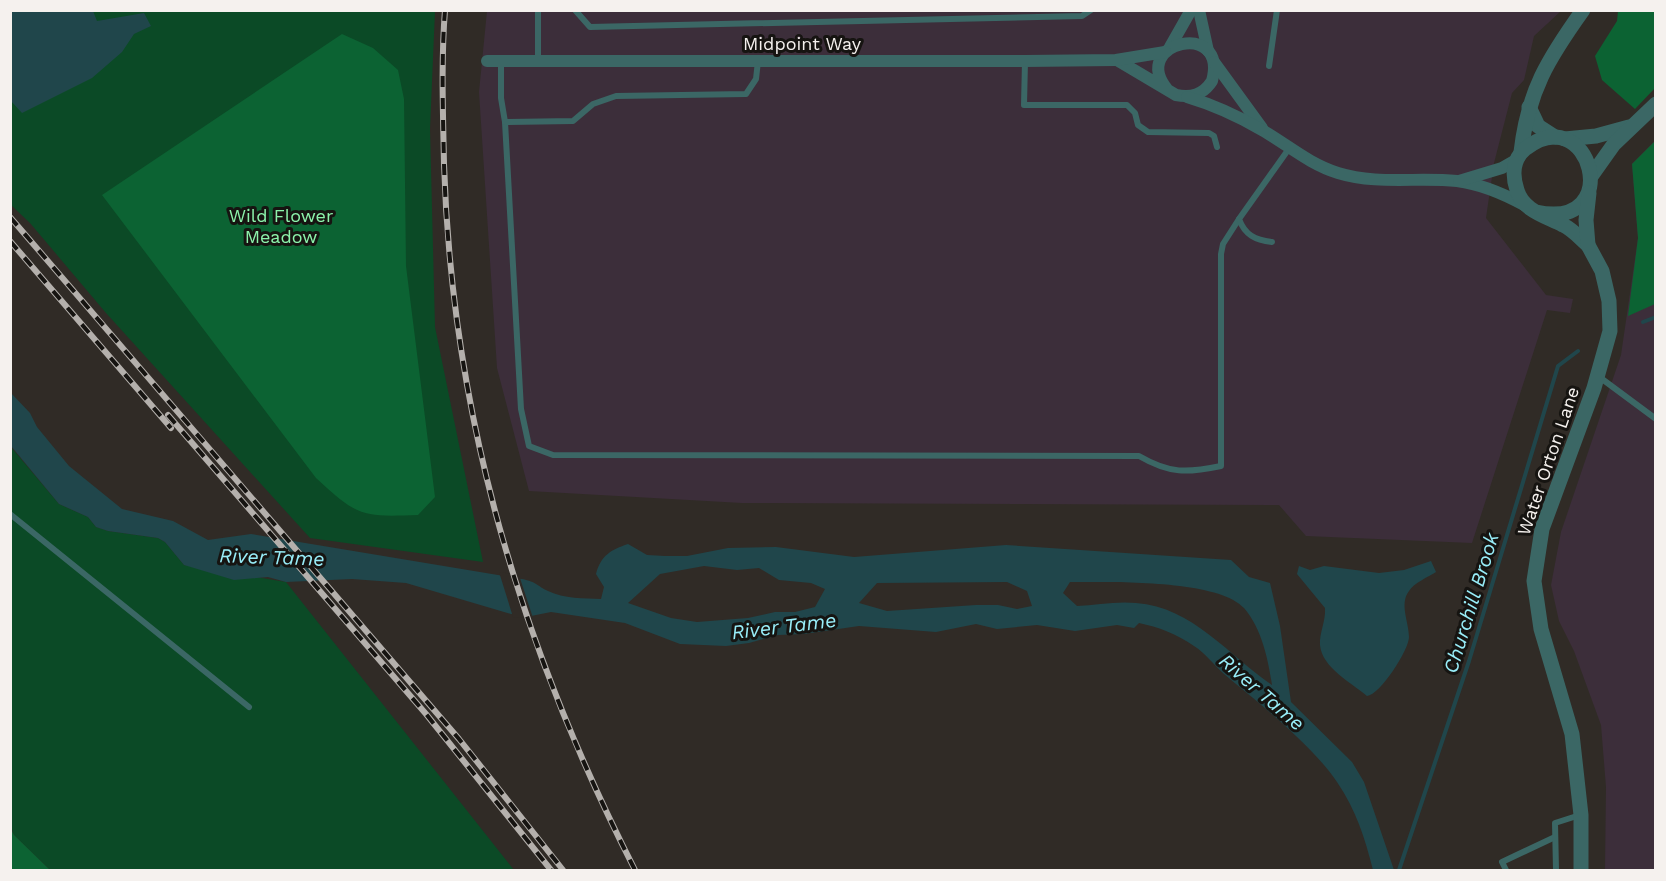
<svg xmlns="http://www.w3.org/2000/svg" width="1666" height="881" font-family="'Work Sans',sans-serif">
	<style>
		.industrial { fill: #3c2e3a }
		.green { fill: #0b4a26 }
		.forest { fill: #0c6333 }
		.water { fill: #20464b; fill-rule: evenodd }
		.pier { fill: #302b26 }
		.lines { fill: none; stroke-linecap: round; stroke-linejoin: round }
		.stream { stroke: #20464b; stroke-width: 4 }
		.service { stroke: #3b6765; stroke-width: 6 }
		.minor { stroke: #3b6765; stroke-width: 12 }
		.tertiary { stroke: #3b6765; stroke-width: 15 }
		.rail-casing { stroke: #b4b0ac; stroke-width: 6 }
		.rail { stroke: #161411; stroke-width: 4; stroke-dasharray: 11; stroke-linecap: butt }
		.labels { text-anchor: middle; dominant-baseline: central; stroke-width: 6; stroke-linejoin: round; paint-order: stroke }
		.street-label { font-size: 18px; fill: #f5f1ee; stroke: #161411 }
		.park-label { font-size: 18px; fill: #8df4ac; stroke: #161411 }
		.water-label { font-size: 20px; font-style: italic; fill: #98edf8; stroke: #161411 }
	</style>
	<rect width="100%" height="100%" fill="#302b26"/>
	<g class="industrial">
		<path d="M 487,11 L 1561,11 L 1534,36 L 1524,80 L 1512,93 L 1494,163 L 1486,218 L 1546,295 L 1573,299 L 1570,313 L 1547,310 L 1472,543 L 1306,536 L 1279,505 L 742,503 L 529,491 L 497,368 L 479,92 Z"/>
		<path d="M 1655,141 L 1655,870 L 1605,870 L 1606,787 L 1601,725 L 1574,651 L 1559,621 L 1551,585 L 1561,532 L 1621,355 L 1638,238 L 1632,164 Z"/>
	</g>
	<g class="green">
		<path d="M 10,11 L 435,11 L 430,129 L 435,327 L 483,562 L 310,538 L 106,313 L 30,223 L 11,205 Z"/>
		<path d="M 10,446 L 59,504 L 88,517 L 96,527 L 108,531 L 158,538 L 165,542 L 184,565 L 286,582 L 514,870 L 50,870 L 14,835 L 11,827 Z"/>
	</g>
	<g class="forest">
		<path d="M 1618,11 L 1655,11 L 1655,88 L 1635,109 L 1602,80 L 1595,56 L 1617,21 Z"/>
		<path d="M 342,34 L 373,48 L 398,70 L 404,99 L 406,266 L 435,497 L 418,515 C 362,517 358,517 316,478 L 102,195 Z"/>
		<path d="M 1655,141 L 1655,304 L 1628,316 L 1638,238 L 1632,164 Z"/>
		<path d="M 10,827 L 14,835 L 50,870 L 11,870 Z"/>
	</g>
	<g class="water">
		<path d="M 10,11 L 93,11 L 97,21 L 144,13 L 151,26 L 134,34 L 122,52 L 92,78 L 22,113 L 11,101 Z"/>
		<path d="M 11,393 L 30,413 L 37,427 L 69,466 L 122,509 L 173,521 L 208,540 L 251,534 L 522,579 C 537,582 537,586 548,591 C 564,599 584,598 601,599 L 604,587 L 596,574 C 601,555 611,550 628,544 L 647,555 L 665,556 L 687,556 L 728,548 L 776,547 L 854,557 L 1006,545 L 1231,560 L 1249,577 L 1270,583 L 1280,626 L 1291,702 L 1352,762 L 1364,782 L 1394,870 L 1373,870 C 1365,838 1356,810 1337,782 C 1312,745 1259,703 1224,674 C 1214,665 1205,653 1194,646 C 1177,634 1158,627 1139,623 L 1134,628 L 1117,625 L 1075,631 L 1037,625 L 997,629 L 976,624 L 936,632 L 859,626 L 804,634 L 778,635 L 749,643 L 726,646 L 680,644 L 625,623 L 551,612 L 531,616 L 511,614 L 406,583 L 352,579 L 286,582 L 268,577 L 234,580 L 184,565 L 165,542 L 158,538 L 108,531 L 96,527 L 88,517 L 59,504 L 11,446 ZM 704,566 L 737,570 L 759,568 L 779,580 L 811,583 L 825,589 L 815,607 L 795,612 L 775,612 L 748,618 L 697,622 L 671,618 L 628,603 L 660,574 ZM 1007,582 L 1027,591 L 1032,606 L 1017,609 L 998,605 L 976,605 L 887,611 L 859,603 L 877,583 ZM 1070,582 C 1109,582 1218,579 1244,608 C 1262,629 1268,659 1272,685 C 1229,656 1193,607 1136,603 C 1117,601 1096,605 1077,606 L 1063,593 Z"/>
		<path d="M 1431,561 L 1436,572 C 1428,577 1414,583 1409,591 C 1399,604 1409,622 1409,637 C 1409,650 1380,695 1367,696 C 1352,683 1322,668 1320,645 C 1319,633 1326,621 1325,608 L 1297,574 L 1299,566 L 1310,570 L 1324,566 L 1379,573 L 1404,570 Z"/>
	</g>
	<path class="pier" d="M 499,572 L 519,575 L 533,618 L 513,617 Z"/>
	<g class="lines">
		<g class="stream">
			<path d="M 1643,322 L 1656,317"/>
			<path d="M 1399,870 L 1469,661 L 1558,366 L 1578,351"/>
		</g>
		<g class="service">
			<path d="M 575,10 L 590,27 L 1082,16 L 1091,10"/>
			<path d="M 538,60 L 538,10"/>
			<path d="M 501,61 L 501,98 L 505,122 L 521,409 L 529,446 L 553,455 L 1139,456 C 1170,474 1187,473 1221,466 L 1221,254 L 1223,244 L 1239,219"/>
			<path d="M 1025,61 L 1024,105 L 1127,105 L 1135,113 L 1138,125 L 1148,132 L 1209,133 L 1214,136 L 1217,147"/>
			<path d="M 1269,66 L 1277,10"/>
			<path d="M 505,122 L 573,121 L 593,104 L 616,96 L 746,94 L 756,79 L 758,61"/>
			<path d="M 1272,242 C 1255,240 1245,235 1239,219 L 1288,150"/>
			<path d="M 1598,376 L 1656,419"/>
			<path d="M 10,514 L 249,707"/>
			<path d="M 1506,870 L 1502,862 L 1555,837"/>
			<path d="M 1556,870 L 1555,823 L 1580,815"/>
		</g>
		<g class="minor">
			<path d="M 1199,10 L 1208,51"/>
			<path d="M 1170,47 L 1191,10"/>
			<path d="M 1117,60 L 1176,95 C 1191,98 1203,95 1212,81 C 1229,19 1129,42 1167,89"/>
			<path d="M 487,61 L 1025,61 L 1116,60 L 1165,52"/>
			<path d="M 1214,62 L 1262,128"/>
			<path d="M 1187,97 C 1214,105 1238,116 1262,130 C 1288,145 1309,164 1338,173 C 1377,185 1417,177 1457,181 C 1481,184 1506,195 1526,206"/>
			<path d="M 1459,181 L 1502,168 L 1516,160"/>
		</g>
		<g class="tertiary">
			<path d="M 1529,107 L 1538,126 L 1555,137"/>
			<path d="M 1565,139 L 1596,136 L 1629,127"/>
			<path d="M 1521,152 C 1528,91 1548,59 1583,10"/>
			<path d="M 1592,175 L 1614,144 L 1656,104"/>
			<path d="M 1536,212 C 1627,232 1590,97 1525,149 C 1513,159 1512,175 1517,190 C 1523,211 1546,216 1563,225 C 1572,229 1580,238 1588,245"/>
			<path d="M 1581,870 L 1581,815 L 1572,734 L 1541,629 L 1534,581 L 1542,529 L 1594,388 L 1610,331 L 1609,301 L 1602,271 L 1588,245 L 1586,220 L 1589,193"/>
		</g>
		<defs>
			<g id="rail">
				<path d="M 445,10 C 441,61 443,113 444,164 C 452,418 521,646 635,870"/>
				<path d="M 10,217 L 459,739 L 563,870"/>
				<path d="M 10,241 L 171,428"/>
				<path d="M 168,415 L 426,714 L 551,870"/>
			</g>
		</defs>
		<use href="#rail" class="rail-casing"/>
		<use href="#rail" class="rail"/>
	</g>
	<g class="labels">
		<g class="street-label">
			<text x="802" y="43">Midpoint Way</text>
			<text transform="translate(1548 461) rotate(-71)">Water Orton Lane</text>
		</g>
		<g class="park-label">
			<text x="281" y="215">Wild Flower<tspan x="281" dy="21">Meadow</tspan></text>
		</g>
		<g class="water-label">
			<text transform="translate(272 557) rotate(2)">River Tame</text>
			<text transform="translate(1471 603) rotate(-73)">Churchill Brook</text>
			<text transform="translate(784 626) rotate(-7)">River Tame</text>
			<text transform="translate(1262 692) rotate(41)">River Tame</text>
		</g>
	</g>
	<rect width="1666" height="881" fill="none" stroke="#f5f1ee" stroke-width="24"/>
</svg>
